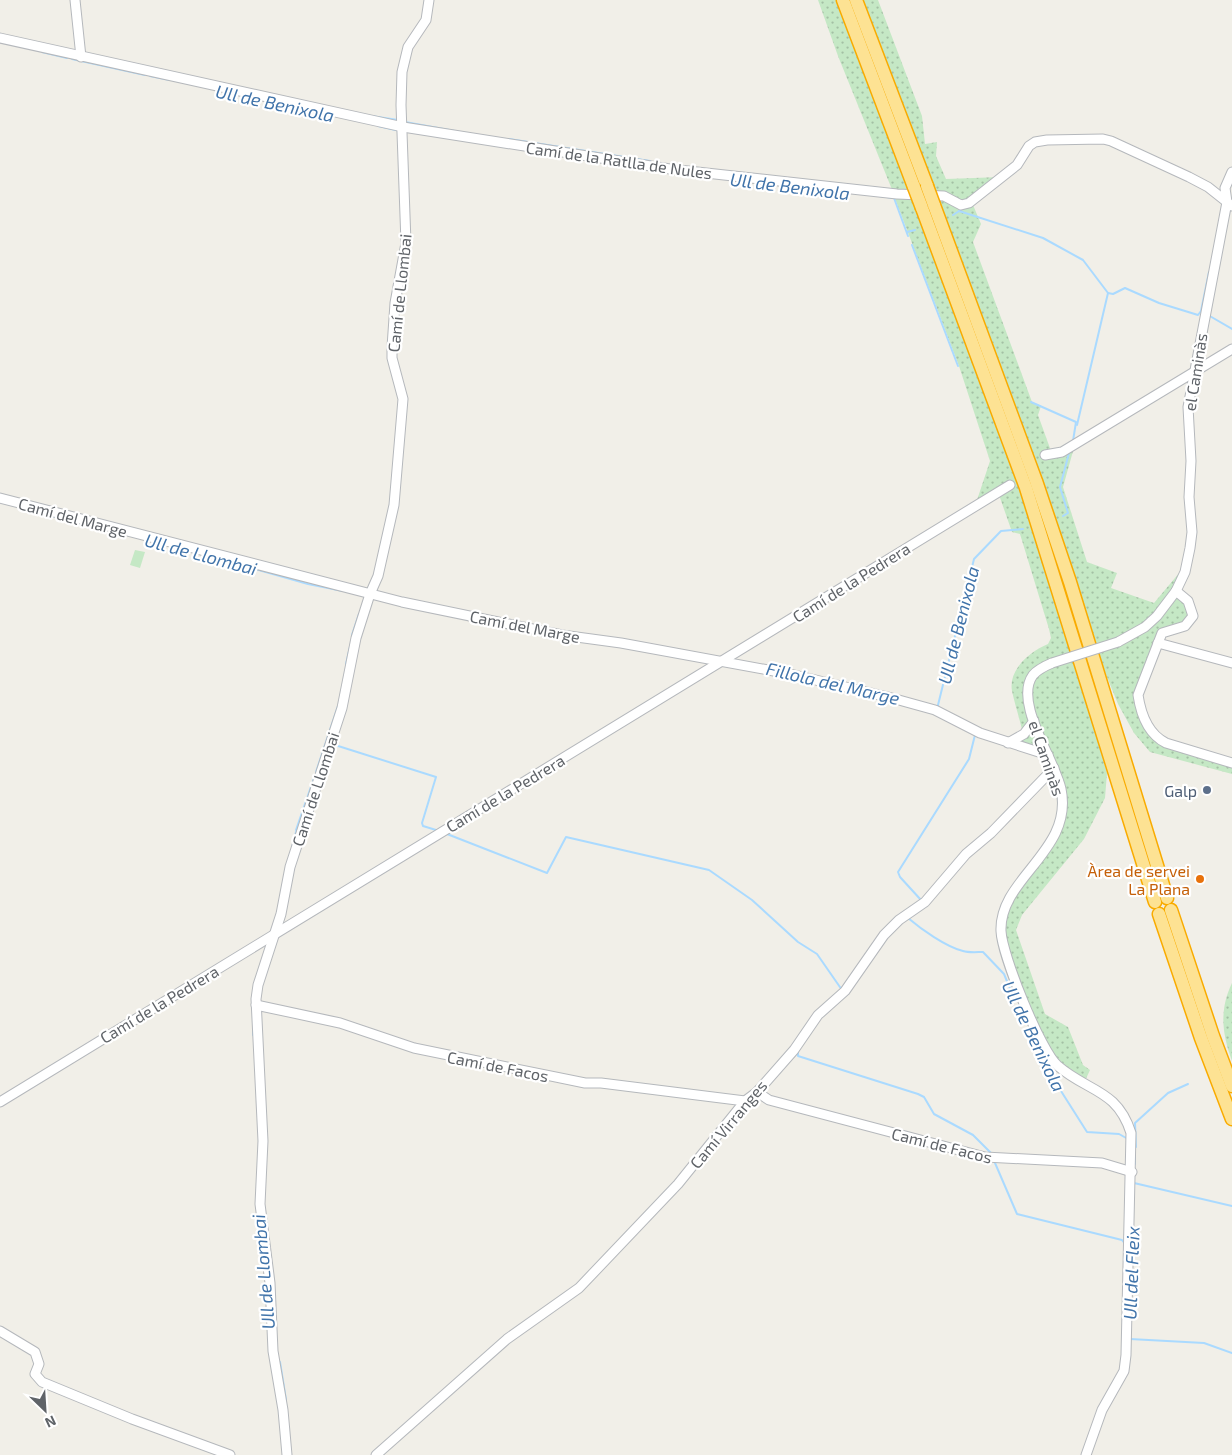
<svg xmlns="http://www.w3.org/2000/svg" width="1232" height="1455" font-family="'Exo 2',sans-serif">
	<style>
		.grass { fill: url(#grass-dots) }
		.pitch { fill: #c5e8c5 }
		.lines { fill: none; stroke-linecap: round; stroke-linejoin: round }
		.stream { stroke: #aadaff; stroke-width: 2 }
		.minor-casing { stroke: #b5b8bc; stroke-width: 11 }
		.highway-casing { stroke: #f9ab00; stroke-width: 15 }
		.minor { stroke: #fff; stroke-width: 9 }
		.highway { stroke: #fde293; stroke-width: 12 }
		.minor-bridge-casing { stroke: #b5b8bc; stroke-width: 11; stroke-linecap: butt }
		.highway-bridge-casing { stroke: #f9ab00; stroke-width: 15; stroke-linecap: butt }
		.minor-bridge { stroke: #fff; stroke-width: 9 }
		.highway-bridge { stroke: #fde293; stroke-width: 12 }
		.service-dot { fill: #5c6f8a; stroke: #fff; stroke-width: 2 }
		.food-dot { fill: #e8710a; stroke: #fff; stroke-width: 2 }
		.labels { text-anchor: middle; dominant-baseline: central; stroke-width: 4.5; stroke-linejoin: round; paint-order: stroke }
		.street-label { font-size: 16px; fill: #5f6368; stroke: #fff }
		.service-label { font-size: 16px; fill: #4e5e75; stroke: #fff; text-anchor: end }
		.food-label { font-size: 16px; fill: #c56008; stroke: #fff; text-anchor: end }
		.water-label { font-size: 18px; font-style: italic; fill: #4174aa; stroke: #fff }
	</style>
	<defs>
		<pattern id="grass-dots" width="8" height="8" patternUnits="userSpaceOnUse" patternTransform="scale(1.25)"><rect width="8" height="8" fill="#c5e8c5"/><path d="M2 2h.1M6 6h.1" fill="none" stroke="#a3c0a4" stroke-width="1.8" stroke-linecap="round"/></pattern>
	</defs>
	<rect width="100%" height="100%" fill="#f1efe8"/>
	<g class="grass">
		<path d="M 818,0 L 840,0 L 913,194 L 893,192 L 838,56 Z"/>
		<path d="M 859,0 L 878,0 L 922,116 L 925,144 L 937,142 L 936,156 L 946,179 L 1001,177 L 973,205 L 981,224 L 973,242 L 1032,402 L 1041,406 L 1038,415 L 1051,451 L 1075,444 L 1063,487 L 1087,562 L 1117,573 L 1111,588 L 1154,603 L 1185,566 L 1176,592 L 1185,598 L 1190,621 L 1162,633 L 1138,695 L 1150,733 L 1232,763 L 1232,774 L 1150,752 L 1134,733 L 1118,704 L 1105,672 L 1059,532 Z"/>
		<path d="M 894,196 L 914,196 L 988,393 L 1074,656 L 1107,773 L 1105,798 L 1084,839 L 1022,915 L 1016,930 L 1045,1014 L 1068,1027 L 1083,1065 L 1090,1070 L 1084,1083 L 1050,1057 L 1004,946 L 1008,904 L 1044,854 L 1062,802 L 1048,755 L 1009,743 L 1023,734 C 1020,720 1015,705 1012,691 C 1008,669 1031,651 1048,644 L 1051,638 L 1049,629 L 1020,534 L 1012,532 L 998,492 L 975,506 L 990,461 L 959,366 Z"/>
		<path d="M 1232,983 L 1232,1061 C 1222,1034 1219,1010 1232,983 Z"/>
	</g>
	<path class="pitch" d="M 135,550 L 145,552 L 140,568 L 130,565 Z"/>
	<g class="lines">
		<g class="stream">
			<path d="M 42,52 L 67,58"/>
			<path d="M 72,59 L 145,75"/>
			<path d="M 150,76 L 170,80"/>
			<path d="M 371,116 L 398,120"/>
			<path d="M 405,122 L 460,132"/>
			<path d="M 378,126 L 400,131"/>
			<path d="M 509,139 L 650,161"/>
			<path d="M 778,177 L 878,188"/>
			<path d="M 879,196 L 894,198 L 908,236"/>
			<path d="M 959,211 L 1043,238 L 1083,260 L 1108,293 L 1077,425"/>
			<path d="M 953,215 L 964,208"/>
			<path d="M 907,232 L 915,230"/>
			<path d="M 912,245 L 958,366"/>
			<path d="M 1108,293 L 1113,294 L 1125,288 L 1159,303 L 1198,315 L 1201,311"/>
			<path d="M 1201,311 L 1209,272"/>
			<path d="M 1208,315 L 1232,329"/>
			<path d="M 1031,402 L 1076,422 L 1073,441"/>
			<path d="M 48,515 L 94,527"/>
			<path d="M 1063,516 L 1068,513 L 1060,487 L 1069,453"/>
			<path d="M 212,557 L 308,584 L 343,591"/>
			<path d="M 352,635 L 359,614"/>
			<path d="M 346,664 L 350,647"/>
			<path d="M 939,708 L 938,705 L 974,559 L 1001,531 L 1023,529"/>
			<path d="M 335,745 L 436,777 L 422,823 L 423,826 L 436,830"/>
			<path d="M 316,772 L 338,706"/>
			<path d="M 296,830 L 314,778"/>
			<path d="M 447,834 L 547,873 L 566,837 L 709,870 L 752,900 L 798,942 L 817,954 L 842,990"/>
			<path d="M 292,848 L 296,832"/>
			<path d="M 921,900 L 900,877 L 898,872 L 969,759 L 975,735"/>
			<path d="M 908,918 C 921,929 946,947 963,951 C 969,953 977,952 983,952 L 1004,974 L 1011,991 L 1019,1000"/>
			<path d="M 253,1017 L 253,1035"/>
			<path d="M 798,1051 L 798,1056 L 918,1094 L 924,1097 L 934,1114 L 973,1135 L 992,1154"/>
			<path d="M 1043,1052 L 1054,1080 L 1087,1132 L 1119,1134 L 1128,1139"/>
			<path d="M 1136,1147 L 1135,1123 L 1168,1093 L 1188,1084"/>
			<path d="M 995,1163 L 1017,1214 L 1122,1240 L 1125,1244"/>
			<path d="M 1135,1164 L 1135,1143"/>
			<path d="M 1134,1183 L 1232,1206"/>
			<path d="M 256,1202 L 256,1195"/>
			<path d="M 1130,1339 L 1204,1343 L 1232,1353"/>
			<path d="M 280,1362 L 286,1400"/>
		</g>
		<defs>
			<g id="minor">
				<path d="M 75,0 L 81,57"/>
				<path d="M 0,38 L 403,127 L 670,169 L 897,194 L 944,196 L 961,205 L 969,203 L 1017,165 L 1029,146 L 1035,142 L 1047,140 L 1103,139 L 1111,141 L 1189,177 L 1208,187 L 1232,206"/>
				<path d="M 1045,455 L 1062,452 L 1232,349"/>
				<path d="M 0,498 L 402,602 L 562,635 L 621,643 L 790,674 L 888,697 L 935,710 L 980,733 L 1048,755"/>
				<path d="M 1176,591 L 1188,601 L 1193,616 L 1185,626 L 1162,633 L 1138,695 C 1141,715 1148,734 1166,743 L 1232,763"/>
				<path d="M 1118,642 L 1145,627 L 1157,616 L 1176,591 L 1185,572 L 1190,548 L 1192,532 L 1189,497 L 1191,461 L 1188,407 L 1227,202 L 1225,188 L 1232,172"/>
				<path d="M 1158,643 L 1232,663"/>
				<path d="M 1052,663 C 1045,666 1038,669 1033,675 C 1013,702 1055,760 1061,789 C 1074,851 999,878 1001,931 C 1002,955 1041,1052 1058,1066 C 1088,1092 1117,1089 1131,1133 L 1126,1355 L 1124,1371 L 1102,1410 L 1086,1455"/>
				<path d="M 1008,743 L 1024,734 L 1034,721"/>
				<path d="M 256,1005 L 340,1023 L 414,1048 L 585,1083 L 601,1083 L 745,1101"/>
				<path d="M 757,1092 L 769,1100 L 985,1157 L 1102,1163 L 1132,1172"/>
				<path d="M 0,1102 L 1010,485"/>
				<path d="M 0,1331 L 35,1352 L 39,1364 L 35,1374 L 42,1382 L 132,1419 L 230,1455"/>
				<path d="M 287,1455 L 283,1410 L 273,1351 L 270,1283 L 260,1204 L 263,1141 L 256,999 L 258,985 L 281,914 L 290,867 L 342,708 L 356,638 L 370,594 L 378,576 L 394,505 L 403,399 L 392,358 L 392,347 L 395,303 L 406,243 L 401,105 L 402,72 L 408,47 L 426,20 L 429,0"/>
				<path d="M 376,1455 L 507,1339 L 579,1288 L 678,1184 L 745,1101 L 757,1092 L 794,1050 L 818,1015 L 845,991 L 884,935 L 899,920 L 925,902 L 966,854 L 991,833 L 1054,768"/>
			</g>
			<g id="highway">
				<path d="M 843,0 L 914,187"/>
				<path d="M 856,0 L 927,186"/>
				<path d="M 934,205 L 1036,481 L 1070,582 L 1167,898"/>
				<path d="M 922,208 L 1026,488 L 1155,902"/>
				<path d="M 1171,910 L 1213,1036 L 1232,1086"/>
				<path d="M 1159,914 L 1201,1038 L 1232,1119"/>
			</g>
		</defs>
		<use href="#minor" class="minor-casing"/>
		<use href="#highway" class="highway-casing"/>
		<use href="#minor" class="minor"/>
		<use href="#highway" class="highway"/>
		<defs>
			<path id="minor-bridge" d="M 1052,663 L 1118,642"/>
			<g id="highway-bridge">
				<path d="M 927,186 L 934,205"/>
				<path d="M 914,187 L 922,208"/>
			</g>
		</defs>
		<use href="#minor-bridge" class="minor-bridge-casing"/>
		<use href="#highway-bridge" class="highway-bridge-casing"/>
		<use href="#minor-bridge" class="minor-bridge"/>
		<use href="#highway-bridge" class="highway-bridge"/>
	</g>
	<circle class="service-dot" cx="1207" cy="790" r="5"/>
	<circle class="food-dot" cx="1200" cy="879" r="5"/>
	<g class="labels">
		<g class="street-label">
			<text transform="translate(619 160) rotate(8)">Camí de la Ratlla de Nules</text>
			<text transform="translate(399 293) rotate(-84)">Camí de Llombai</text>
			<text transform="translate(1195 372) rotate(-81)">el Caminàs</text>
			<text transform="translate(73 517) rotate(15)">Camí del Marge</text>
			<text transform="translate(851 582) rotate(-32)">Camí de la Pedrera</text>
			<text transform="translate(525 626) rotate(11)">Camí del Marge</text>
			<text transform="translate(1047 758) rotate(71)">el Caminàs</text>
			<text transform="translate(315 789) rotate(-72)">Camí de Llombai</text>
			<text transform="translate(505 793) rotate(-31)">Camí de la Pedrera</text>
			<text transform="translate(159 1004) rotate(-31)">Camí de la Pedrera</text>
			<text transform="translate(498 1066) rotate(11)">Camí de Facos</text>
			<text transform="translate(728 1124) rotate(-50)">Camí Virranges</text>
			<text transform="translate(942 1145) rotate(14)">Camí de Facos</text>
		</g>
		<g class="service-label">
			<text x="1197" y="790">Galp</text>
		</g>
		<g class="food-label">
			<text x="1190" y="870">Àrea de servei<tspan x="1190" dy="18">La Plana</tspan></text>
		</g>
		<g class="water-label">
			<text transform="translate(275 103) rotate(12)">Ull de Benixola</text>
			<text transform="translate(790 186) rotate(7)">Ull de Benixola</text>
			<text transform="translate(201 554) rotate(15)">Ull de Llombai</text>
			<text transform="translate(958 625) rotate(-76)">Ull de Benixola</text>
			<text transform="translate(833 683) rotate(13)">Fillola del Marge</text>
			<text transform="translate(1034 1036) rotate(64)">Ull de Benixola</text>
			<text transform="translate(263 1272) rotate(-95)">Ull de Llombai</text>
			<text transform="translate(1131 1273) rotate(-88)">Ull del Fleix</text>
		</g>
	</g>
	<g transform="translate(45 1410) rotate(155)" stroke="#ffffff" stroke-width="4" paint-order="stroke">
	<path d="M0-4L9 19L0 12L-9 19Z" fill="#5f6368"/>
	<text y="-8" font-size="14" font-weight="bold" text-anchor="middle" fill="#5f6368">N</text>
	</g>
</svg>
